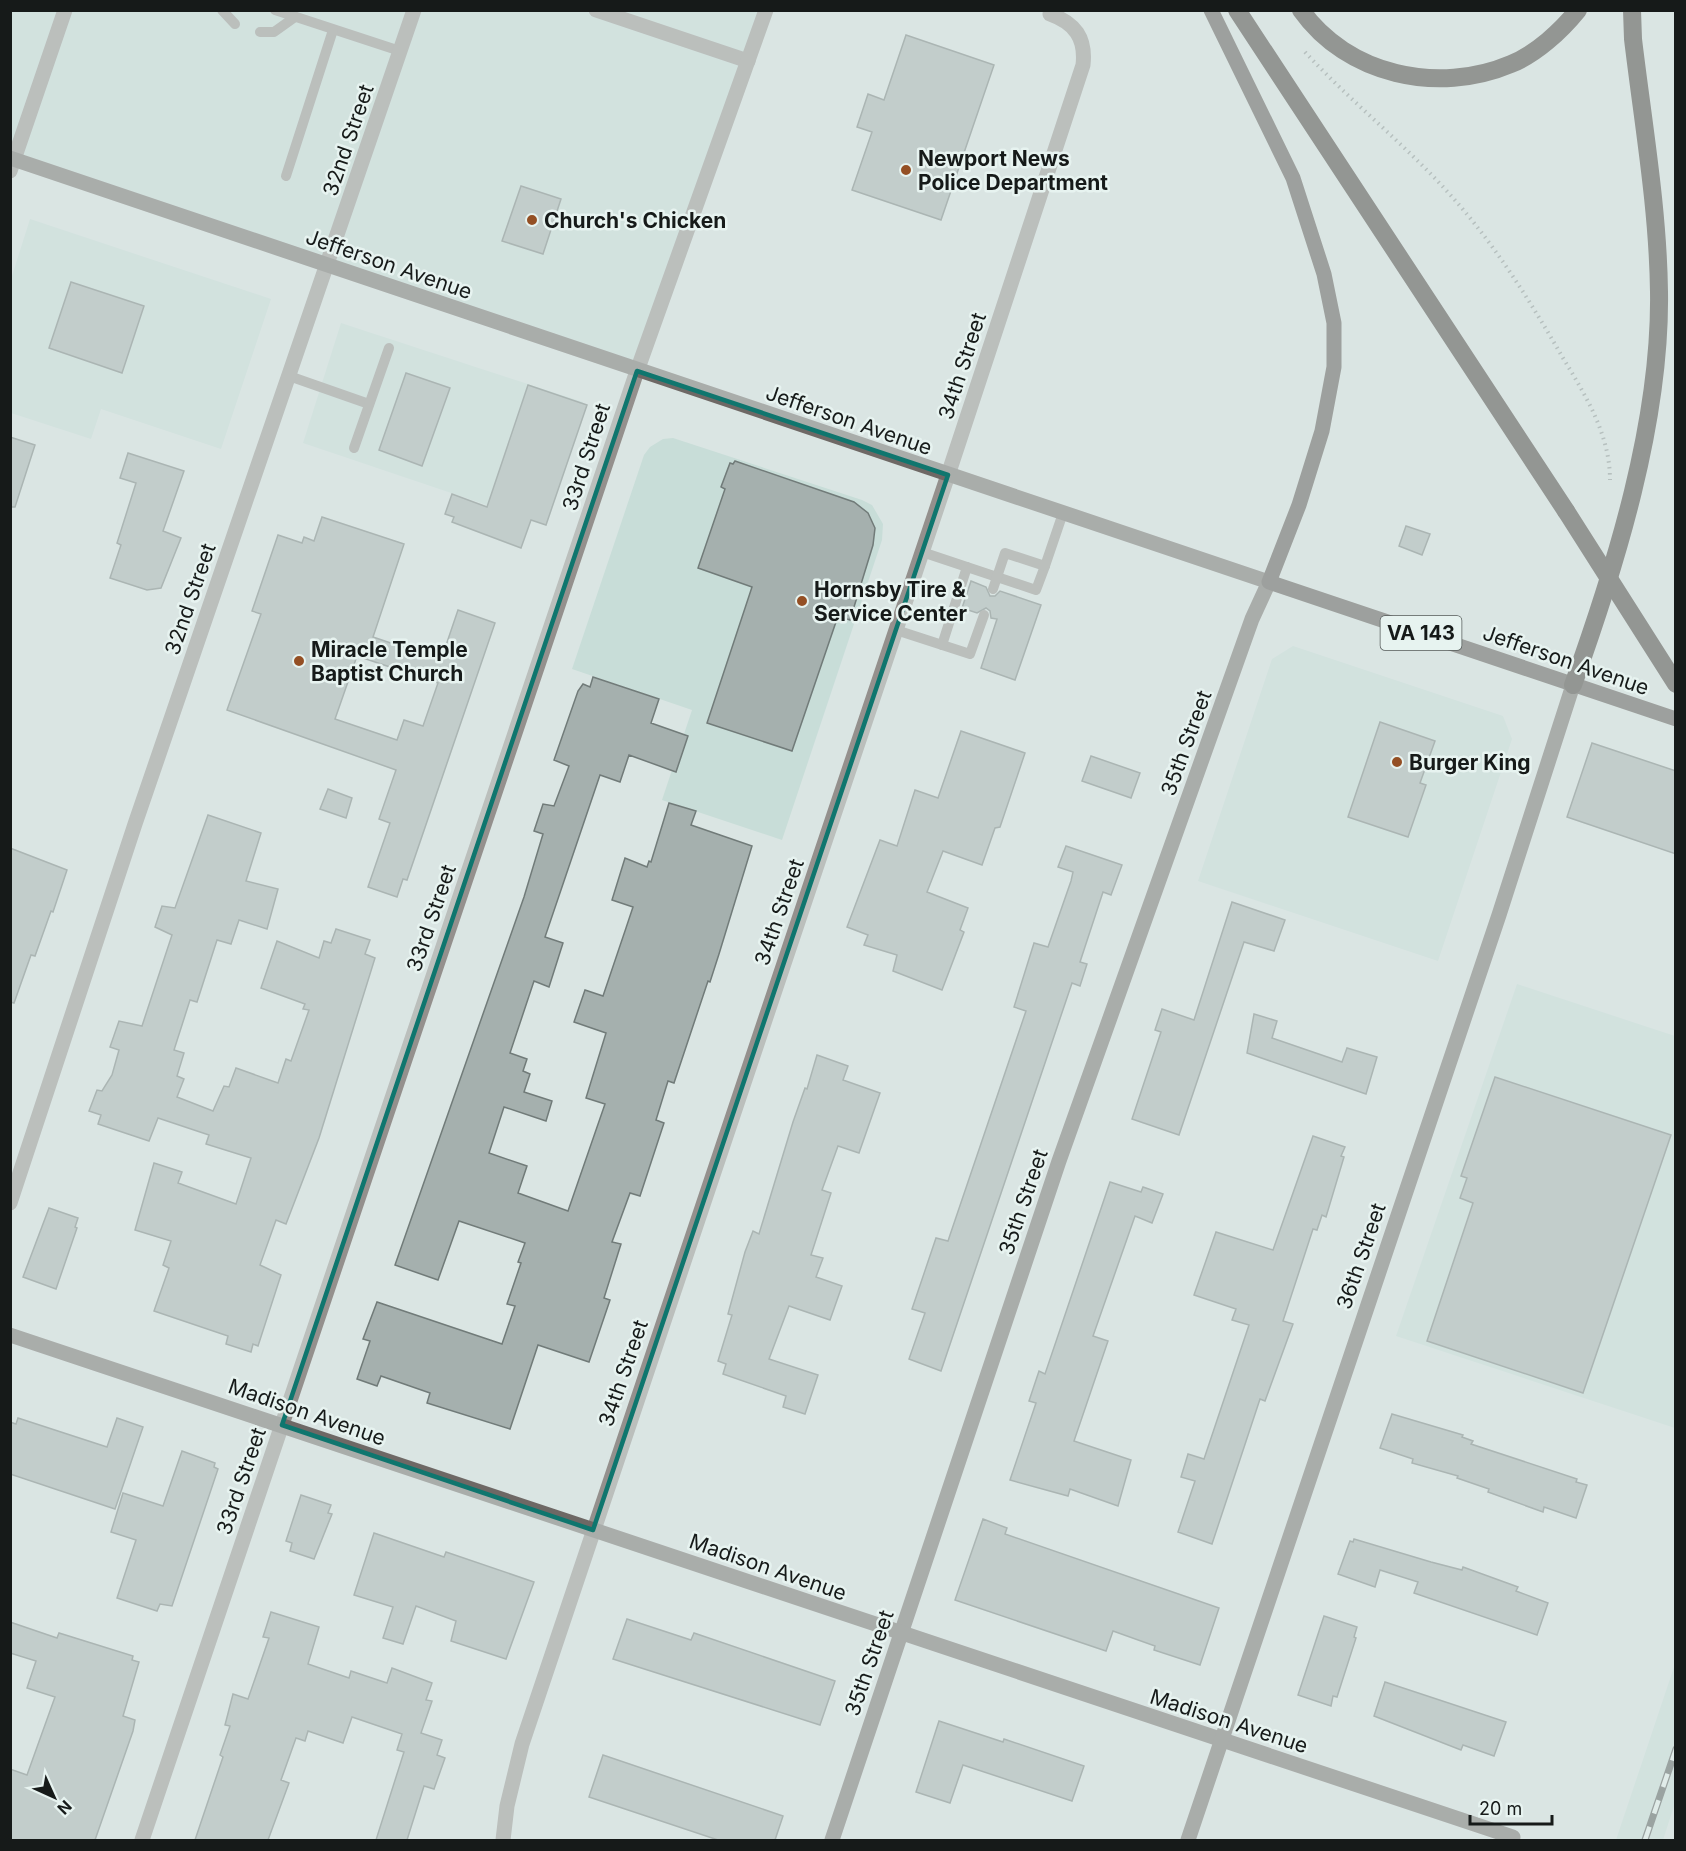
<svg xmlns="http://www.w3.org/2000/svg" width="1686" height="1851" font-family="Inter,sans-serif">
	<style>
		.built { fill: #c8ddd8 }
		.building { fill: #a5b0ae; stroke: #717b79; stroke-width: 1.5; fill-rule: evenodd }
		.lines { fill: none; stroke-linecap: round; stroke-linejoin: round }
		.path { stroke: #8b9392; stroke-width: 4; stroke-dasharray: 1.5 4.5; stroke-linecap: butt }
		.lane { stroke: #94908d; stroke-width: 10 }
		.street { stroke: #94908d; stroke-width: 15 }
		.secondary { stroke: #6e6865; stroke-width: 15 }
		.primary { stroke: #534d49; stroke-width: 15 }
		.highway { stroke: #3d3632; stroke-width: 18 }
		.rail-casing { stroke: #4d5351; stroke-width: 7 }
		.rail { stroke: #e7f3f0; stroke-width: 4.5; stroke-dasharray: 14; stroke-linecap: butt }
		.highway-bridge { stroke: #3d3632; stroke-width: 18 }
		.marked { fill: none; stroke: #0f766e; stroke-width: 4.5; stroke-linejoin: round }
		.poi-dot { fill: #944f24; stroke: #e7f3f0; stroke-width: 2 }
		.labels { text-anchor: middle; dominant-baseline: central; stroke-width: 5; stroke-linejoin: round; paint-order: stroke }
		.shield { fill: #e7f3f0; stroke: #555b5a; stroke-width: 1.5 }
		.shield-label { font-size: 20px; font-weight: bold; fill: #161a19 }
		.street-label { font-size: 21px; fill: #161a19; stroke: #e7f3f0 }
		.poi-label { font-size: 21px; font-weight: bold; fill: #161a19; stroke: #e7f3f0; text-anchor: start }
	</style>
	<rect width="100%" height="100%" fill="#dae5e3"/>
	<g class="built">
		<path d="M 11,11 L 762,11 L 637,371 L 11,159 Z"/>
		<path d="M 30,219 L 271,299 L 221,449 L 101,409 L 91,439 L 11,413 L 11,279 Z"/>
		<path d="M 341,323 L 583,402 L 543,524 L 303,443 Z"/>
		<path d="M 673,438 L 862,500 L 872,505 L 883,524 L 882,540 L 782,840 L 662,800 L 692,710 L 572,669 L 644,455 L 650,447 L 663,439 Z"/>
		<path d="M 1293,646 L 1503,716 L 1512,739 L 1438,961 L 1198,881 L 1272,659 Z"/>
		<path d="M 1517,984 L 1675,1036 L 1675,1428 L 1396,1336 Z"/>
		<path d="M 1675,1664 L 1675,1803 L 1663,1840 L 1616,1840 Z"/>
	</g>
	<g class="building">
		<path d="M 906,35 L 994,65 L 941,220 L 852,190 L 872,132 L 857,127 L 868,94 L 884,100 Z"/>
		<path d="M 521,186 L 561,199 L 543,254 L 502,241 Z"/>
		<path d="M 71,282 L 144,306 L 122,373 L 49,348 Z"/>
		<path d="M 406,373 L 450,388 L 422,466 L 379,450 Z"/>
		<path d="M 528,385 L 587,405 L 546,525 L 531,520 L 521,548 L 452,522 L 454,517 L 445,514 L 452,494 L 487,507 Z"/>
		<path d="M 10,437 L 35,445 L 15,507 L 10,507 Z"/>
		<path d="M 128,453 L 184,471 L 163,531 L 181,538 L 161,588 L 147,590 L 110,578 L 121,545 L 117,543 L 136,483 L 120,478 Z"/>
		<path d="M 735,461 L 854,502 L 868,513 L 875,528 L 873,545 L 850,620 L 838,616 L 792,751 L 707,723 L 752,587 L 698,568 L 725,489 L 721,487 L 730,463 L 733,464 Z"/>
		<path d="M 322,517 L 404,544 L 373,637 L 441,660 L 458,610 L 495,623 L 407,880 L 403,879 L 397,897 L 368,887 L 390,823 L 379,819 L 396,770 L 227,710 L 261,614 L 252,611 L 278,535 L 302,543 L 304,537 L 314,541 ZM 357,656 L 438,683 L 423,726 L 404,720 L 397,740 L 335,719 Z"/>
		<path d="M 1406,526 L 1430,534 L 1422,555 L 1399,546 Z"/>
		<path d="M 971,581 L 986,587 L 990,596 L 995,596 L 1000,591 L 1041,605 L 1015,680 L 981,668 L 997,619 L 991,618 L 990,611 L 986,608 L 977,613 L 962,608 Z"/>
		<path d="M 593,677 L 659,699 L 651,723 L 688,736 L 676,772 L 629,755 L 620,782 L 600,775 L 545,937 L 563,943 L 549,987 L 534,981 L 510,1053 L 527,1059 L 523,1071 L 530,1074 L 524,1092 L 552,1101 L 546,1121 L 504,1107 L 489,1153 L 527,1166 L 518,1193 L 568,1211 L 605,1104 L 586,1098 L 606,1033 L 574,1022 L 585,990 L 603,996 L 626,928 L 633,907 L 612,900 L 625,858 L 647,867 L 649,861 L 651,862 L 669,803 L 696,811 L 691,825 L 752,846 L 719,954 L 710,982 L 708,981 L 674,1083 L 668,1081 L 656,1120 L 664,1123 L 640,1196 L 630,1193 L 612,1242 L 621,1244 L 604,1298 L 610,1300 L 589,1362 L 538,1345 L 510,1429 L 427,1403 L 430,1393 L 381,1376 L 377,1386 L 357,1379 L 370,1341 L 363,1339 L 377,1302 L 502,1344 L 515,1306 L 507,1304 L 521,1263 L 518,1262 L 525,1243 L 459,1221 L 438,1280 L 395,1265 L 524,897 L 543,834 L 534,831 L 543,804 L 554,806 L 569,766 L 554,760 L 578,691 L 583,684 L 590,687 Z"/>
		<path d="M 1380,722 L 1435,741 L 1420,783 L 1426,785 L 1408,837 L 1348,817 Z"/>
		<path d="M 961,731 L 1025,753 L 1000,827 L 995,828 L 982,865 L 943,851 L 927,892 L 968,908 L 960,930 L 964,932 L 942,990 L 893,971 L 897,955 L 864,945 L 868,935 L 847,927 L 880,840 L 897,846 L 915,790 L 938,798 Z"/>
		<path d="M 1592,743 L 1676,771 L 1676,854 L 1567,817 Z"/>
		<path d="M 1091,756 L 1140,773 L 1131,798 L 1082,781 Z"/>
		<path d="M 328,789 L 352,798 L 346,818 L 320,809 Z"/>
		<path d="M 208,815 L 261,833 L 246,881 L 278,889 L 267,929 L 239,920 L 231,944 L 217,940 L 197,1002 L 190,1000 L 174,1050 L 184,1053 L 177,1076 L 184,1079 L 177,1097 L 213,1111 L 224,1086 L 229,1087 L 236,1068 L 278,1083 L 286,1059 L 291,1061 L 309,1010 L 303,1009 L 305,1004 L 261,988 L 277,941 L 319,958 L 324,941 L 331,943 L 336,929 L 370,940 L 365,954 L 375,958 L 319,1138 L 286,1224 L 276,1220 L 260,1265 L 281,1275 L 258,1346 L 253,1344 L 251,1352 L 226,1344 L 228,1336 L 154,1311 L 169,1268 L 163,1265 L 171,1241 L 135,1230 L 154,1163 L 182,1172 L 178,1183 L 236,1204 L 251,1158 L 206,1144 L 209,1135 L 158,1118 L 149,1141 L 98,1124 L 101,1115 L 89,1111 L 97,1090 L 102,1091 L 112,1075 L 119,1050 L 110,1047 L 119,1021 L 142,1026 L 172,935 L 155,927 L 162,906 L 175,908 Z"/>
		<path d="M 1066,846 L 1122,865 L 1111,895 L 1103,892 L 1080,962 L 1087,964 L 1080,986 L 1072,983 L 941,1371 L 909,1359 L 925,1313 L 912,1309 L 936,1238 L 948,1241 L 950,1235 L 1026,1011 L 1014,1007 L 1034,943 L 1048,947 L 1071,881 L 1073,872 L 1058,867 Z"/>
		<path d="M 10,848 L 67,870 L 53,912 L 51,911 L 35,956 L 31,955 L 14,1003 L 10,1002 Z"/>
		<path d="M 1232,902 L 1285,920 L 1274,951 L 1244,942 L 1179,1135 L 1132,1119 L 1161,1032 L 1155,1030 L 1162,1009 L 1194,1020 Z"/>
		<path d="M 1254,1014 L 1277,1021 L 1272,1038 L 1342,1062 L 1347,1048 L 1377,1057 L 1366,1094 L 1247,1053 Z"/>
		<path d="M 817,1055 L 848,1066 L 843,1080 L 880,1093 L 859,1153 L 838,1146 L 822,1190 L 831,1193 L 811,1255 L 823,1258 L 816,1277 L 842,1286 L 830,1320 L 789,1306 L 769,1359 L 818,1375 L 805,1414 L 783,1407 L 786,1396 L 723,1374 L 726,1364 L 718,1361 L 732,1315 L 728,1314 L 745,1252 L 753,1231 L 759,1234 L 793,1122 L 805,1088 L 807,1089 Z"/>
		<path d="M 1495,1077 L 1671,1135 L 1583,1393 L 1427,1341 L 1473,1203 L 1460,1198 L 1467,1178 L 1461,1176 Z"/>
		<path d="M 1313,1136 L 1345,1147 L 1341,1156 L 1344,1157 L 1326,1217 L 1322,1215 L 1317,1230 L 1313,1229 L 1283,1321 L 1293,1324 L 1265,1401 L 1260,1399 L 1212,1544 L 1178,1532 L 1195,1481 L 1181,1477 L 1188,1454 L 1204,1459 L 1249,1325 L 1232,1320 L 1236,1309 L 1194,1295 L 1216,1232 L 1273,1250 Z"/>
		<path d="M 1110,1182 L 1141,1192 L 1143,1187 L 1163,1194 L 1152,1223 L 1135,1216 L 1093,1336 L 1108,1341 L 1074,1441 L 1131,1460 L 1118,1506 L 1070,1489 L 1068,1496 L 1010,1480 L 1036,1403 L 1029,1401 L 1039,1371 L 1045,1374 Z"/>
		<path d="M 49,1208 L 78,1218 L 75,1227 L 77,1228 L 56,1289 L 23,1277 Z"/>
		<path d="M 1392,1414 L 1463,1435 L 1462,1437 L 1473,1441 L 1471,1444 L 1577,1479 L 1576,1482 L 1587,1485 L 1576,1518 L 1544,1507 L 1543,1512 L 1488,1492 L 1489,1489 L 1457,1478 L 1458,1476 L 1412,1463 L 1413,1459 L 1380,1448 Z"/>
		<path d="M 18,1418 L 107,1447 L 117,1418 L 143,1427 L 115,1509 L 10,1474 L 10,1422 L 16,1424 Z"/>
		<path d="M 182,1451 L 215,1463 L 214,1467 L 218,1469 L 172,1606 L 160,1604 L 157,1611 L 117,1598 L 136,1540 L 111,1532 L 123,1493 L 163,1506 Z"/>
		<path d="M 301,1495 L 331,1505 L 328,1513 L 332,1514 L 314,1559 L 290,1551 L 292,1543 L 286,1541 Z"/>
		<path d="M 983,1519 L 1007,1528 L 1005,1534 L 1219,1608 L 1200,1665 L 1154,1650 L 1155,1646 L 1113,1631 L 1106,1651 L 955,1600 Z"/>
		<path d="M 374,1533 L 444,1557 L 446,1552 L 534,1582 L 506,1659 L 451,1641 L 456,1621 L 416,1606 L 403,1644 L 383,1638 L 393,1607 L 354,1595 Z"/>
		<path d="M 1354,1539 L 1431,1562 L 1462,1570 L 1463,1567 L 1518,1587 L 1516,1591 L 1548,1603 L 1537,1635 L 1414,1593 L 1418,1582 L 1380,1570 L 1375,1587 L 1338,1574 L 1350,1541 L 1353,1542 Z"/>
		<path d="M 271,1612 L 319,1627 L 308,1664 L 349,1678 L 351,1671 L 387,1683 L 392,1668 L 432,1683 L 426,1700 L 432,1701 L 421,1733 L 442,1740 L 437,1755 L 445,1758 L 434,1789 L 424,1786 L 407,1840 L 376,1840 L 404,1752 L 397,1750 L 402,1734 L 352,1717 L 343,1743 L 308,1731 L 305,1741 L 296,1738 L 281,1780 L 289,1783 L 268,1840 L 195,1840 L 223,1757 L 220,1755 L 230,1726 L 225,1725 L 233,1694 L 248,1699 L 269,1638 L 263,1637 Z"/>
		<path d="M 1324,1616 L 1357,1627 L 1354,1637 L 1356,1638 L 1346,1669 L 1337,1697 L 1333,1696 L 1331,1706 L 1298,1695 Z"/>
		<path d="M 627,1619 L 691,1640 L 694,1633 L 835,1681 L 820,1725 L 613,1659 Z"/>
		<path d="M 10,1622 L 57,1638 L 59,1633 L 133,1656 L 132,1660 L 139,1662 L 123,1716 L 135,1720 L 133,1731 L 95,1840 L 10,1840 L 10,1769 L 27,1775 L 55,1697 L 27,1688 L 36,1661 L 10,1653 Z"/>
		<path d="M 1385,1682 L 1506,1722 L 1494,1756 L 1463,1745 L 1461,1750 L 1374,1716 Z"/>
		<path d="M 939,1721 L 1003,1742 L 1004,1739 L 1084,1766 L 1072,1801 L 963,1765 L 950,1803 L 916,1792 Z"/>
		<path d="M 603,1755 L 783,1816 L 775,1840 L 718,1840 L 589,1797 Z"/>
	</g>
	<g class="lines">
		<path class="path" d="M 1305,52 C 1349,100 1401,141 1445,189 C 1492,240 1529,299 1563,358 C 1586,396 1610,435 1610,480"/>
		<g class="lane">
			<path d="M 222,10 L 235,24"/>
			<path d="M 275,10 L 400,51"/>
			<path d="M 260,32 L 274,32 L 295,17"/>
			<path d="M 286,176 L 333,30"/>
			<path d="M 289,376 L 369,404"/>
			<path d="M 354,448 L 389,348"/>
			<path d="M 922,552 L 1036,590 L 1045,566"/>
			<path d="M 993,589 L 1005,553 L 1045,566 L 1063,513"/>
			<path d="M 896,630 L 970,654 L 984,615"/>
			<path d="M 942,645 L 967,567"/>
		</g>
		<g class="street">
			<path d="M 596,10 L 748,61"/>
			<path d="M 10,171 L 65,10"/>
			<path d="M 10,1203 L 135,824 L 414,10"/>
			<path d="M 142,1840 L 637,371 L 766,10"/>
			<path d="M 503,1840 L 507,1806 L 522,1744 L 948,475 L 1083,65 C 1086,38 1075,23 1050,14"/>
		</g>
		<g class="secondary">
			<path d="M 10,158 L 1269,582 L 1252,619 L 1059,1161 L 832,1840"/>
			<path d="M 10,1335 L 1513,1837"/>
			<path d="M 1188,1840 L 1499,915 L 1573,685"/>
		</g>
		<path class="primary" d="M 1211,10 L 1293,178 L 1324,274 L 1334,323 L 1334,367 L 1322,431 L 1299,505 L 1269,582 L 1676,719"/>
		<g class="highway">
			<path d="M 1237,10 L 1566,511"/>
			<path d="M 1301,10 C 1347,75 1438,95 1511,64 C 1536,54 1561,31 1578,10"/>
			<path d="M 1573,685 C 1616,565 1661,421 1659,292 C 1658,208 1643,123 1633,39 L 1632,10"/>
		</g>
		<defs>
			<path id="rail" d="M 1645,1840 L 1676,1749"/>
		</defs>
		<use href="#rail" class="rail-casing"/>
		<use href="#rail" class="rail"/>
		<path class="highway-bridge" d="M 1566,511 L 1676,684"/>
	</g>
	<path d="M0 0H1686V1851H0ZM 637,371 L 948,475 L 593,1530 L 282,1425 Z" fill="#dae5e3" fill-opacity=".55" fill-rule="evenodd"/>
	<path class="marked" d="M 637,371 L 948,475 L 593,1530 L 282,1425 Z"/>
	<g class="poi-dot">
		<circle cx="906" cy="170" r="6"/>
		<circle cx="532" cy="220" r="6"/>
		<circle cx="802" cy="601" r="6"/>
		<circle cx="299" cy="661" r="6"/>
		<circle cx="1397" cy="762" r="6"/>
	</g>
	<g class="labels">
		<rect class="shield" x="1380.5" y="616" width="81" height="34" rx="4.5"/>
		<g class="shield-label">
			<text x="1421" y="633">VA 143</text>
		</g>
		<g class="street-label">
			<text transform="translate(348 140) rotate(-71)">32nd Street</text>
			<text transform="translate(389 264) rotate(19)">Jefferson Avenue</text>
			<text transform="translate(962 366) rotate(-72)">34th Street</text>
			<text transform="translate(849 420) rotate(19)">Jefferson Avenue</text>
			<text transform="translate(586 457) rotate(-72)">33rd Street</text>
			<text transform="translate(190 599) rotate(-71)">32nd Street</text>
			<text transform="translate(1566 660) rotate(19)">Jefferson Avenue</text>
			<text transform="translate(1186 743) rotate(-70)">35th Street</text>
			<text transform="translate(779 912) rotate(-71)">34th Street</text>
			<text transform="translate(431 918) rotate(-71)">33rd Street</text>
			<text transform="translate(1023 1202) rotate(-71)">35th Street</text>
			<text transform="translate(1361 1256) rotate(-71)">36th Street</text>
			<text transform="translate(623 1373) rotate(-71)">34th Street</text>
			<text transform="translate(307 1412) rotate(19)">Madison Avenue</text>
			<text transform="translate(241 1481) rotate(-71)">33rd Street</text>
			<text transform="translate(768 1567) rotate(19)">Madison Avenue</text>
			<text transform="translate(869 1663) rotate(-71)">35th Street</text>
			<text transform="translate(1229 1721) rotate(18)">Madison Avenue</text>
		</g>
		<g class="poi-label">
			<text x="918" y="158">Newport News<tspan x="918" dy="24">Police Department</tspan></text>
			<text x="544" y="220">Church's Chicken</text>
			<text x="814" y="589">Hornsby Tire &amp;<tspan x="814" dy="24">Service Center</tspan></text>
			<text x="311" y="649">Miracle Temple<tspan x="311" dy="24">Baptist Church</tspan></text>
			<text x="1409" y="762">Burger King</text>
		</g>
	</g>
	<rect width="1686" height="1851" fill="none" stroke="#161a19" stroke-width="24"/>
	<g transform="translate(54 1797) rotate(135)" stroke="#e7f3f0" stroke-width="4.5" paint-order="stroke">
	<path d="M0-4.5L10 22L0 15L-10 22Z" fill="#161a19"/>
	<text y="-9" font-size="16" font-weight="bold" text-anchor="middle" fill="#161a19">N</text>
	</g>
	<path d="M1470 1815v9h82v-9" fill="none" stroke="#161a19" stroke-width="3"/>
	<text x="1479" y="1815" font-size="18" fill="#161a19" stroke="#e7f3f0" stroke-width="4.5" paint-order="stroke">20 m</text>
</svg>
